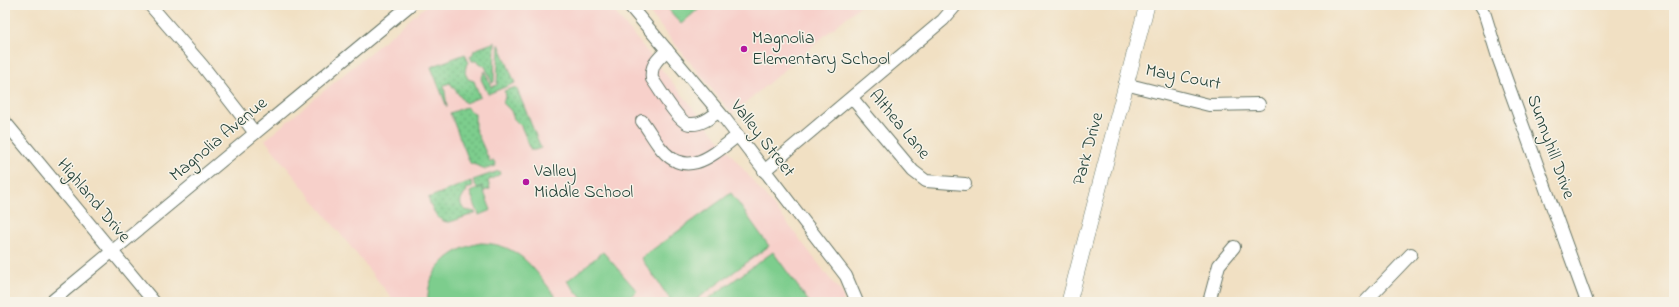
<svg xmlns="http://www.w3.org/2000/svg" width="1679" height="307" font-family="'Indie Flower',sans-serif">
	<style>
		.built { fill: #f7d0ca }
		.grass { fill: url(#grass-dots); stroke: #4e8560 }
		.pitch { fill: #7dcd8d; stroke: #4e8560 }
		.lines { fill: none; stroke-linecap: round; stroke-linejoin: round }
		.minor-casing { stroke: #687666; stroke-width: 14 }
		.major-casing { stroke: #687666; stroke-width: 16 }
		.minor { stroke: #fff; stroke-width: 12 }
		.major { stroke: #fff; stroke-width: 15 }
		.poi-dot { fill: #b5179e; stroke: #f7f3e8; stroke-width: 1.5 }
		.labels { text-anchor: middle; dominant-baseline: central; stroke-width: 3; stroke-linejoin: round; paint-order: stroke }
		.poi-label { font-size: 18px; fill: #1f3d34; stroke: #f7f3e8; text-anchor: start }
		.street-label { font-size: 18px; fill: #1f3d34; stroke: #f7f3e8 }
	</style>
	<defs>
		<pattern id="grass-dots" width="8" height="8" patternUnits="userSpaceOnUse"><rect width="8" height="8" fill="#7dcd8d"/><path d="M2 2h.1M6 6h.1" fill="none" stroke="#66a874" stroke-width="1.8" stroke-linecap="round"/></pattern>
	</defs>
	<rect width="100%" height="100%" fill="#f7f3e8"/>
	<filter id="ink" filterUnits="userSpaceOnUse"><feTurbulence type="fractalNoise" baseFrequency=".025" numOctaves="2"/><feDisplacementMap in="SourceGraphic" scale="8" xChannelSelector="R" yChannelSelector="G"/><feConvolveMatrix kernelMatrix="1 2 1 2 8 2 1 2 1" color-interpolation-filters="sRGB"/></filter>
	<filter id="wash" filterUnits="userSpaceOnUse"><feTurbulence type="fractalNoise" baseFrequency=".012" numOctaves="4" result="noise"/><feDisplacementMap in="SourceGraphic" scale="16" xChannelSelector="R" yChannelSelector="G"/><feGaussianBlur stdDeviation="0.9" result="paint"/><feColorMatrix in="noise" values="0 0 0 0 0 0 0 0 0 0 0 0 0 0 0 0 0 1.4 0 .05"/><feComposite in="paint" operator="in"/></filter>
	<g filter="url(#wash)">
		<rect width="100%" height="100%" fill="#f1e0c3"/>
		<g class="built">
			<path d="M 427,5 L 609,5 L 788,224 L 834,284 L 842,293 L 844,302 L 395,302 L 265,140 Z"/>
			<path d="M 643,5 L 861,5 L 732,114 Z"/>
		</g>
		<g class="grass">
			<path d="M 495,42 L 494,82 L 492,83 L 485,66 L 484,66 L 477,61 L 472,61 L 470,56 L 473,54 L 474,50 Z"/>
			<path d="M 499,44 L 515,83 L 488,94 L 481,79 L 485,71 L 491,87 L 497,85 Z"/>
			<path d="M 465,54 L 469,63 L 466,66 L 465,73 L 468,79 L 474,81 L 480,97 L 465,103 L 450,83 L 444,85 L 447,107 L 431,67 Z"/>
			<path d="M 516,87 L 541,148 L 535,150 L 531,150 L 530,147 L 521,126 L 514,119 L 511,111 L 503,103 L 506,94 L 504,91 Z"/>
			<path d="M 466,107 L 475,114 L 475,128 L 490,162 L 494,161 L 496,166 L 486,169 L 470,163 L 450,113 Z"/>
			<path d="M 499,171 L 500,174 L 488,181 L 490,189 L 484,191 L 482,186 L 477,188 L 473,180 Z"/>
			<path d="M 471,181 L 473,187 L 466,189 L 467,192 C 460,197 458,204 465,210 L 475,212 L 476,213 L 450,222 C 437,223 432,208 428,198 Z"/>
		</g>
		<g class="pitch">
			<path d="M 665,5 L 703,5 L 681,24 Z"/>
			<path d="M 482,187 L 491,210 L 479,215 L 470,192 Z"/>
			<path d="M 731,193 L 769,246 L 693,302 L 672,302 L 641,258 Z"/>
			<path d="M 481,243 C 523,244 536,273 560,302 L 428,302 C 426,269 452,248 481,243 Z"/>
			<path d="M 603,252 L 637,291 L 624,302 L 585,302 L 567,281 Z"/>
			<path d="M 773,252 L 809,302 L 704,302 Z"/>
		</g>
	</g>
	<g filter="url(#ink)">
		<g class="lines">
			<defs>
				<g id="minor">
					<path d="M 150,5 L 202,65 L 255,133"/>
					<path d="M 629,5 L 725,119 L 846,276 L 857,302"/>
					<path d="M 1479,5 L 1485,15 L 1498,57 L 1587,302"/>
					<path d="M 667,50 C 658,59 650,65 652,79 C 659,88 679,124 690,124 C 701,125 710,118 718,112"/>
					<path d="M 1125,84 L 1209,105 L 1259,104"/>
					<path d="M 852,98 L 913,171 L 926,181 L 965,184"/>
					<path d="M 642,121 C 648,129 653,138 659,146 C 685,181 712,156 737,136"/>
					<path d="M 5,122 L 154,302"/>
					<path d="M 764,171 L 943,20 L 956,5"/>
					<path d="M 51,302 L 410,5"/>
					<path d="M 1209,302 L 1219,265 L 1234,247"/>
					<path d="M 1365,302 L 1411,254"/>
				</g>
				<path id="major" d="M 1069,302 L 1147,5"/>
			</defs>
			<use href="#minor" class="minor-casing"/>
			<use href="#major" class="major-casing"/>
			<use href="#minor" class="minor"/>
			<use href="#major" class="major"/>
		</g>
	</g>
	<g class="poi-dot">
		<circle cx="744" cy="49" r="4"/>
		<circle cx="526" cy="182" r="4"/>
	</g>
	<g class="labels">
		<g class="poi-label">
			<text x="752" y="39">Magnolia<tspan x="752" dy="21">Elementary School</tspan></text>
			<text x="534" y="172">Valley<tspan x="534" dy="21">Middle School</tspan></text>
		</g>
		<g class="street-label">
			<text transform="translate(1183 78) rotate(11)">May Court</text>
			<text transform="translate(899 125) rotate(50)">Althea Lane</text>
			<text transform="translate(762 139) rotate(52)">Valley Street</text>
			<text transform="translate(219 140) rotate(-40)">Magnolia Avenue</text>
			<text transform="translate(1550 147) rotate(70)">Sunnyhill Drive</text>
			<text transform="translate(1089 149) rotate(-75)">Park Drive</text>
			<text transform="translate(93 201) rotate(50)">Highland Drive</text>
		</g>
	</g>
	<rect width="1679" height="307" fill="none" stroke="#f7f3e8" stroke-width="20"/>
</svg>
